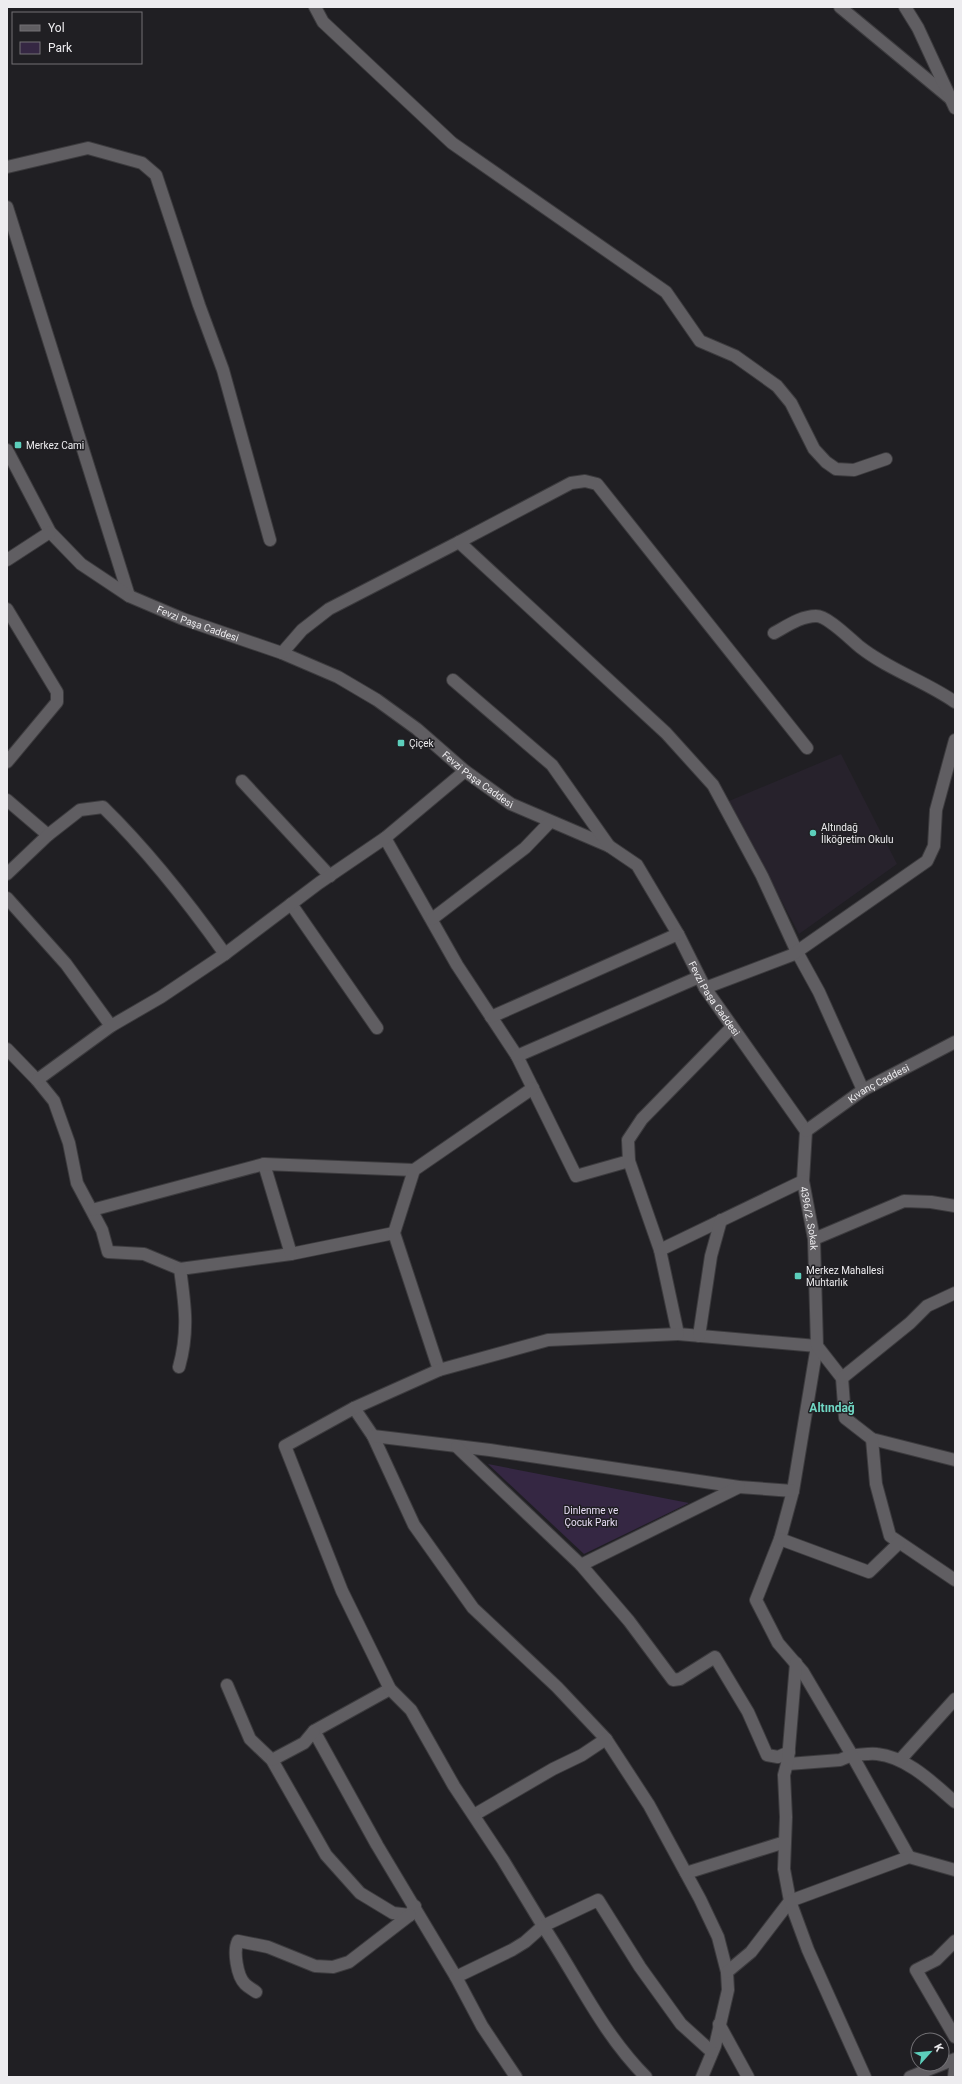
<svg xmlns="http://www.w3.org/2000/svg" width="962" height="2084" font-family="Roboto,sans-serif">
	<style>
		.built { fill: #27222c }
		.green { fill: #352743 }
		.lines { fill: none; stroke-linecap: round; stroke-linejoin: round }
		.minor-casing { stroke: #3c3b3e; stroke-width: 14 }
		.minor { stroke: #605e62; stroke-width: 12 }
		.poi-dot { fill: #5ccebb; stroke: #201f23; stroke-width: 1.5 }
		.labels { text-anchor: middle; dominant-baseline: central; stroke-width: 3; stroke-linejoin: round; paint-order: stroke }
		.poi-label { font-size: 10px; fill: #edecef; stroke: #201f23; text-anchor: start }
		.street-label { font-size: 10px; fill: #edecef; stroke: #201f23 }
		.park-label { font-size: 10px; fill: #e9def7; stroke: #201f23 }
		.quarter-label { font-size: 12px; font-weight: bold; fill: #70d7c4; stroke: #201f23 }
	</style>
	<rect width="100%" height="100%" fill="#201f23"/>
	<path class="built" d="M 841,754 L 897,864 L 799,934 L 729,801 Z"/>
	<path class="green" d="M 488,1464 L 689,1503 L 584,1554 Z"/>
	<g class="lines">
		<defs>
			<g id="minor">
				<path d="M 315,7 L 323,22 L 452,143 L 666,292 L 700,341 L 735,356 L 777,386 L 791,403 L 814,449 L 826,462 L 836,469 L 854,470 L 886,459"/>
				<path d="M 840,7 L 951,99"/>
				<path d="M 905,7 L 918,28 L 955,108"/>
				<path d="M 7,167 L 88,148 L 142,163 L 156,175 L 199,305 L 223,370 L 270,540"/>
				<path d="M 7,207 L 129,596"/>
				<path id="s1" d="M 7,450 L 50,532 L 81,564 L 129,596 L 183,619 L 282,653 L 338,677 L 377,700 L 417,729 L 465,771 L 511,804 L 609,846 L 637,865 L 678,934 L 705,988 L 806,1131"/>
				<path d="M 7,560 L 50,532"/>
				<path d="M 7,609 L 57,692 L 57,702 L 7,762"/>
				<path d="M 774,633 C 787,626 801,616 816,616 C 828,616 850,639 860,647 C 889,670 925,681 955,702"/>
				<path d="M 282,653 L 302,630 L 329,609 L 459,542"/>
				<path d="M 453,680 L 552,765 L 609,846"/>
				<path d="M 807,748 L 597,484 L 585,481 L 571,483 L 459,542 L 666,733 L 713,785 L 762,876 L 797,952 L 819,992 L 863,1090"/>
				<path d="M 242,781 L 330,876"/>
				<path d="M 7,800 L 48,835"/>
				<path d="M 385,838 L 457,965 L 517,1056 L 576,1176 L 629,1161"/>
				<path d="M 7,874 L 48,835 L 80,810 L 103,807 C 149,852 188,902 225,954"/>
				<path d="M 7,898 L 66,964 L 111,1026"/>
				<path d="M 291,904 L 377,1028"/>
				<path d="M 432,919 L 525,848 L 550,822"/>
				<path d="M 705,988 L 792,955 L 927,861 L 934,846 L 936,810 L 955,740"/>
				<path d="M 491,1017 L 678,934"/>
				<path d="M 732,1027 L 642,1119 L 628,1140 L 629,1161 L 660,1250 L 678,1334 L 817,1346 L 793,1491 L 780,1539 L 756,1600 L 778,1643 L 803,1672 L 852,1755 C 860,1755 869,1753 877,1754 C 907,1757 933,1783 955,1802"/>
				<path d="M 7,1049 L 37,1080 L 54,1101 L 69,1143 L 77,1183 L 102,1230 L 108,1252 L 144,1254 L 180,1269 L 291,1254 L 394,1233"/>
				<path d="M 517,1056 L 699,977"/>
				<path d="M 37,1080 L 111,1026 L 161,997 L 225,954 L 319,883 L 385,838 L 465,771"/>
				<path id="s2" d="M 806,1131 L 803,1181 L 814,1239 L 817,1346 L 842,1378 L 845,1418 L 872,1439 L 955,1460"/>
				<path id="s3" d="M 806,1131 L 863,1090 L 955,1042"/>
				<path d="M 264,1164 L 291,1254"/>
				<path d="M 92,1210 L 264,1164 L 414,1170"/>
				<path d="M 814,1239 L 904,1201 L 931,1202 L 955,1206"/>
				<path d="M 660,1250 L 803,1181"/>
				<path d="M 699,1336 L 711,1256 L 721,1220"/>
				<path d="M 179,1367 C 189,1331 185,1305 180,1269"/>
				<path d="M 439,1370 L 394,1233 L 414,1170 L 533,1088"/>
				<path d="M 842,1378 L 910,1323 L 927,1306 L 955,1293"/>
				<path d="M 354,1408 L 373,1436 L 414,1525 L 473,1608 L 557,1687 L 606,1739 L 649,1805 L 700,1899 L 718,1937 L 727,1972 L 728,1990 L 715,2046 L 702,2077"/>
				<path d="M 373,1436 L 490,1450 L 739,1487 L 793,1491"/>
				<path d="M 872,1439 L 876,1484 L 890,1536 L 955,1580"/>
				<path d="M 457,1447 L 581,1565"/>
				<path d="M 739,1487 L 581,1565 L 629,1621 L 673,1680 L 680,1679 L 715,1657 L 748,1712 L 767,1755 L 778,1757 L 789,1752"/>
				<path d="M 780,1539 L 869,1572 L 899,1543"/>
				<path d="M 227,1685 L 250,1739 L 272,1760 L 326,1855 L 360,1893 L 393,1913 L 410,1915 L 415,1906"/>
				<path d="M 390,1689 L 314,1731 L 377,1845 L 456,1977"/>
				<path d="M 272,1760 L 304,1743 L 314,1731"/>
				<path d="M 900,1760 L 955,1699"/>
				<path d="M 788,1764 L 840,1760 L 852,1755 L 909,1857"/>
				<path d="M 474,1815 L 553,1769 L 582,1755 L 606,1739"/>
				<path d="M 686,1873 L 785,1842"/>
				<path d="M 955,1941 L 936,1960 L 916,1970 L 955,2037"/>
				<path d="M 727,1972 L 751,1952 L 790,1901 L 784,1869 L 786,1817 L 784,1775 L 788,1760 L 796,1663"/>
				<path d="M 256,1992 C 252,1989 248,1987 245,1984 C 237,1976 233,1951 238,1941 L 268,1947 L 315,1966 L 333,1967 L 349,1962 L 410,1915"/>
				<path d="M 719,2024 L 748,2077"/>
				<path d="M 516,2077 L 482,2026 L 456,1977 L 512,1950 L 525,1942 L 543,1926 L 503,1860 L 454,1786 L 411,1710 L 390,1689 L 342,1591 L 285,1446 L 354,1408 L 439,1370 L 548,1340 L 678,1334"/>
				<path d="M 646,2077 C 602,2033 577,1977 543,1926 L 598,1900 L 640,1967 L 681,2024 L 712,2052"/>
				<path d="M 865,2077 L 808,1950 L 790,1901 L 909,1857 L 955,1870"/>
				<path d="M 910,2077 L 955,2059"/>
				<path d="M 954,2077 L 955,2068"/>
			</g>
		</defs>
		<use href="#minor" class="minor-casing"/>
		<use href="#minor" class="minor"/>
	</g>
	<g class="poi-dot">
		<rect x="14" y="441" width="8" height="8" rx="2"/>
		<rect x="397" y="739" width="8" height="8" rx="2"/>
		<circle cx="813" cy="833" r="4"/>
		<rect x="794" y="1272" width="8" height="8" rx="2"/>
	</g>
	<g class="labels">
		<g class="poi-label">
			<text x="26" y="445">Merkez Cami</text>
			<text x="409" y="743">Çiçek</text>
			<text x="821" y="827">Altındağ<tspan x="821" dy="12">İlköğretim Okulu</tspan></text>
			<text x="806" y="1270">Merkez Mahallesi<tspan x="806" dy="12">Muhtarlık</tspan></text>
		</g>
		<g class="street-label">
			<text stroke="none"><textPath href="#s1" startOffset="269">Fevzi Paşa Caddesi</textPath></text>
			<text stroke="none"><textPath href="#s1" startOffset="593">Fevzi Paşa Caddesi</textPath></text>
			<text stroke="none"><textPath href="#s1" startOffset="929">Fevzi Paşa Caddesi</textPath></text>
			<text stroke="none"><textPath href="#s3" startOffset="87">Kıvanç Caddesi</textPath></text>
			<text stroke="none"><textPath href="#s2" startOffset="88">4396/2. Sokak</textPath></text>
		</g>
		<g class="park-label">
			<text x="591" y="1510">Dinlenme ve<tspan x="591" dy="12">Çocuk Parkı</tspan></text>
		</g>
		<g class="quarter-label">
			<text x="832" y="1408">Altındağ</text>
		</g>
	</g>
	<rect width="962" height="2084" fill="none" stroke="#edecef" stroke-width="16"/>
	<rect x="12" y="12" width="130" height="52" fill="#201f23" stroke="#727175"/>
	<rect x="20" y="25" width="20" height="6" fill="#605e62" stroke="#727175"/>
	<text x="48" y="32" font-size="12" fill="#edecef">Yol</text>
	<rect x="20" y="42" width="20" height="12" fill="#352743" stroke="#727175"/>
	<text x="48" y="52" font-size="12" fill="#edecef">Park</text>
	<g transform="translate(930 2052) rotate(63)"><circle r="19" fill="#201f23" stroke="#727175"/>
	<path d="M0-3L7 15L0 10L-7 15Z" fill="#5ccebb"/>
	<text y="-6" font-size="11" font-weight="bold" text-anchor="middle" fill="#edecef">K</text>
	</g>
</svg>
